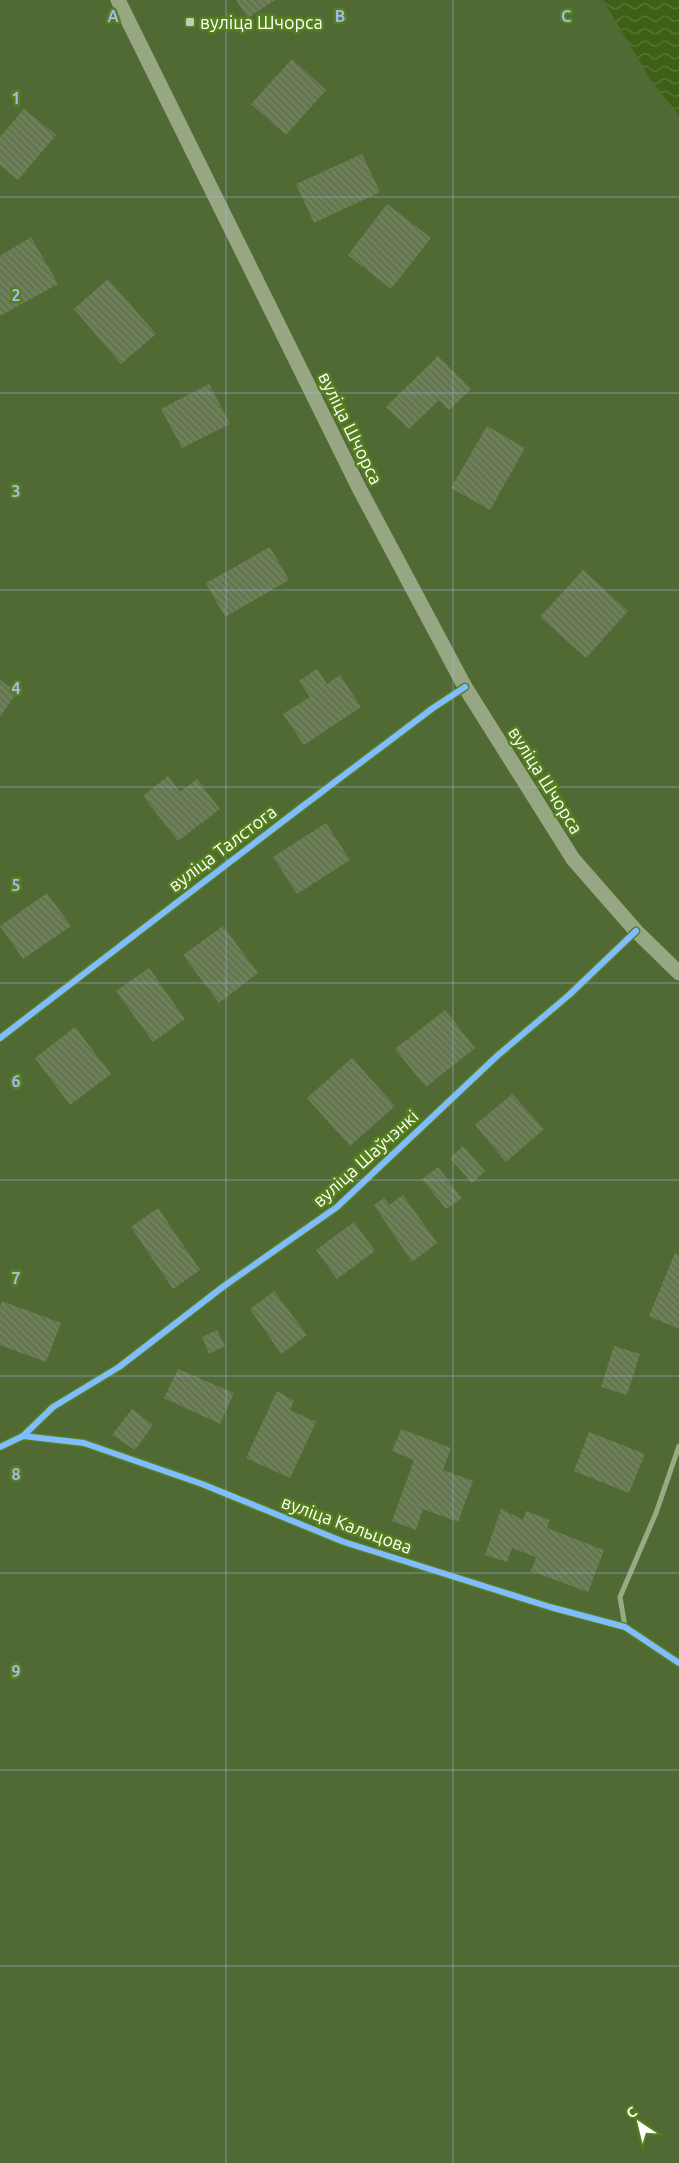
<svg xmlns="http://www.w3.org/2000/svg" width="679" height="2163" font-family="Ubuntu,sans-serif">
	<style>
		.water { fill: url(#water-waves) }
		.building { fill: url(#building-back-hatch) }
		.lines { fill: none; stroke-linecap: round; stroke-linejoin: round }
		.minor { stroke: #99aa85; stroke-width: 5 }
		.primary { stroke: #98a783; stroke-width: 15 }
		.cycleway-casing { stroke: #54801d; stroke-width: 9 }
		.cycleway { stroke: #80bcff; stroke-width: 6 }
		.grid { fill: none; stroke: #a5b8ef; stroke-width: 1; stroke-opacity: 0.55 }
		.poi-dot { fill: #c2cbb8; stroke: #54801d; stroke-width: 2 }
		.labels { text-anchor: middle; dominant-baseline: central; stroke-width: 5; stroke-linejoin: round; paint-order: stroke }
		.poi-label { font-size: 18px; fill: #fff; stroke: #54801d; text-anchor: start }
		.street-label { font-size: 18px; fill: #fff; stroke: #54801d }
		.grid-label { font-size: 16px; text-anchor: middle; font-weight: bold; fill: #a5b8ef; stroke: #54801d; stroke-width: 5; stroke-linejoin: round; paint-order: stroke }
	</style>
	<defs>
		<pattern id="water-waves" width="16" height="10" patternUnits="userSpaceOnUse" patternTransform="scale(1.25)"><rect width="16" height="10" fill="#3e6016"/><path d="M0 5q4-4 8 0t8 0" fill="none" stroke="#5b7839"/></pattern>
		<pattern id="building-back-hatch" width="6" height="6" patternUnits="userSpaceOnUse" patternTransform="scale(1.25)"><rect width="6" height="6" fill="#6e8156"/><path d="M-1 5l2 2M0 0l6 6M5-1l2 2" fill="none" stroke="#5f6952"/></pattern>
	</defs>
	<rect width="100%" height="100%" fill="#516a33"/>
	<path class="water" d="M 603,0 L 679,0 L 679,115 L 652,82 Z"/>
	<g class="building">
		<path d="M 236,0 L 275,0 L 248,18 Z"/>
		<path d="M 292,59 L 326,90 L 286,135 L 251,104 Z"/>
		<path d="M 24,109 L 56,135 L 18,180 L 0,165 L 0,137 Z"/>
		<path d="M 362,154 L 380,192 L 314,223 L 296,184 Z"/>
		<path d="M 387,204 L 431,238 L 391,289 L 348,255 Z"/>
		<path d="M 31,237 L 58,284 L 0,316 L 0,256 Z"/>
		<path d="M 108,279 L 156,334 L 121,364 L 74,309 Z"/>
		<path d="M 438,356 L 471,389 L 449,410 L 439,400 L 409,429 L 386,407 Z"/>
		<path d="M 209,384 L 230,424 L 182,448 L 161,409 Z"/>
		<path d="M 487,426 L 525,448 L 490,510 L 451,488 Z"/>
		<path d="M 270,547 L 289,580 L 225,617 L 206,583 Z"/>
		<path d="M 583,570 L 628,611 L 586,658 L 540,617 Z"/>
		<path d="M 317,669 L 327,684 L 340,675 L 361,707 L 304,745 L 283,714 L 310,697 L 299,681 Z"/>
		<path d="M 0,680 L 17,692 L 0,717 Z"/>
		<path d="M 168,776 L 180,792 L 197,779 L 220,809 L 178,841 L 143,796 Z"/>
		<path d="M 326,823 L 350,860 L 297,894 L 273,857 Z"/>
		<path d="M 47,893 L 71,926 L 23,959 L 0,926 Z"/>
		<path d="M 223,926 L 258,973 L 219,1003 L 183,955 Z"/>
		<path d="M 149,968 L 185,1019 L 153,1042 L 116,991 Z"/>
		<path d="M 445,1010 L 475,1048 L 426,1087 L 395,1049 Z"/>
		<path d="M 75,1027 L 111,1074 L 70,1105 L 35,1058 Z"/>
		<path d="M 352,1058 L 395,1106 L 350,1146 L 307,1098 Z"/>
		<path d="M 512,1094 L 544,1129 L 506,1162 L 475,1125 Z"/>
		<path d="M 463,1146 L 485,1171 L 472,1183 L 450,1158 Z"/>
		<path d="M 438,1167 L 462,1198 L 446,1209 L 422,1179 Z"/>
		<path d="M 403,1195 L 437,1243 L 412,1262 L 374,1205 L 384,1198 L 389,1205 Z"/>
		<path d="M 158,1208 L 200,1270 L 173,1289 L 131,1227 Z"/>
		<path d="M 354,1222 L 375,1251 L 337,1279 L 316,1250 Z"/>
		<path d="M 675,1253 L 679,1255 L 679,1329 L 649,1316 Z"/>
		<path d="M 274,1291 L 307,1335 L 281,1354 L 250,1309 Z"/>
		<path d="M 2,1301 L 61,1323 L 46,1362 L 0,1345 L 0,1307 Z"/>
		<path d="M 217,1330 L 225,1346 L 209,1354 L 202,1337 Z"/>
		<path d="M 614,1346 L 640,1354 L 627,1395 L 601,1387 Z"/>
		<path d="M 178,1369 L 234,1393 L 220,1424 L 164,1398 Z"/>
		<path d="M 277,1391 L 294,1401 L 290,1410 L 316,1422 L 290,1478 L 246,1458 Z"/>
		<path d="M 132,1409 L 153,1425 L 135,1450 L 112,1435 Z"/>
		<path d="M 401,1429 L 451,1448 L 443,1470 L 473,1481 L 458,1522 L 423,1509 L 416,1530 L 392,1521 L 414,1460 L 392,1451 Z"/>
		<path d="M 589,1432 L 645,1454 L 629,1493 L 574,1471 Z"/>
		<path d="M 501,1509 L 523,1520 L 526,1511 L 550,1520 L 547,1528 L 604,1550 L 588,1592 L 531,1571 L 536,1557 L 512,1548 L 507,1562 L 485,1555 Z"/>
	</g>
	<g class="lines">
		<g class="minor">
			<path d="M 0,1038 L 299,809 L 433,708 L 463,689"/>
			<path d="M 23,1436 L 53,1407 L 119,1367 L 224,1286 L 337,1207 L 497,1056 L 569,995 L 635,932"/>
			<path d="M 0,1447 L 23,1436 L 84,1443 L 202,1484 L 344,1542 L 550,1607 L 625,1627 L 679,1663"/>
			<path d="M 625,1627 L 620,1597 L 656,1513 L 679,1446"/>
		</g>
		<path class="primary" d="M 118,0 L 359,488 L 465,687 L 573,859 L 636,931 L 679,973"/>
		<defs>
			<g id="cycleway">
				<path d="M 0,1038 L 299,809 L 433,708 L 465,687"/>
				<path d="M 23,1436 L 53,1407 L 119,1367 L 224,1286 L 337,1207 L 497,1056 L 569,995 L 636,931"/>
				<path d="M 0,1447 L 23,1436 L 84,1443 L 202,1484 L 344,1542 L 550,1607 L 625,1627 L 679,1663"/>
			</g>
		</defs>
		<use href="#cycleway" class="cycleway-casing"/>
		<use href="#cycleway" class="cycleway"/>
	</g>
	<path class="grid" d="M 226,0 L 226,2163M 453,0 L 453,2163M 0,197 L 679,197M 0,393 L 679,393M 0,590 L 679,590M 0,787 L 679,787M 0,983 L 679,983M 0,1180 L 679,1180M 0,1376 L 679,1376M 0,1573 L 679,1573M 0,1770 L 679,1770M 0,1966 L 679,1966"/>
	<rect class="poi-dot" x="185" y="17" width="10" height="10" rx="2.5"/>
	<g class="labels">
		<g class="poi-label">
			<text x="200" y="22">вуліца Шчорса</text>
		</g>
		<g class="street-label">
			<text transform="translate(351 428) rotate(64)">вуліца Шчорса</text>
			<text transform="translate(546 780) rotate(58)">вуліца Шчорса</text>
			<text transform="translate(222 848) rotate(-37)">вуліца Талстога</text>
			<text transform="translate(365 1158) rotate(-42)">вуліца Шаўчэнкі</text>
			<text transform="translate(347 1524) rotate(20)">вуліца Кальцова</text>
		</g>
	</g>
	<g class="grid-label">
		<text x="113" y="22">A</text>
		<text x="340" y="22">B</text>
		<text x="566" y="22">C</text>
		<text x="16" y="104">1</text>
		<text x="16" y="301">2</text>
		<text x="16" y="497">3</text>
		<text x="16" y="694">4</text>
		<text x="16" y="891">5</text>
		<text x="16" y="1087">6</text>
		<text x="16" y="1284">7</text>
		<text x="16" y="1480">8</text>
		<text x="16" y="1677">9</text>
	</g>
	<g transform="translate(639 2123) rotate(325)" stroke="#54801d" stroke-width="4" paint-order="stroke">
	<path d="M0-4L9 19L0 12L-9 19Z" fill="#ffffff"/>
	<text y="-8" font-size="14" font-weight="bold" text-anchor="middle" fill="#ffffff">С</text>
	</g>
</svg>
